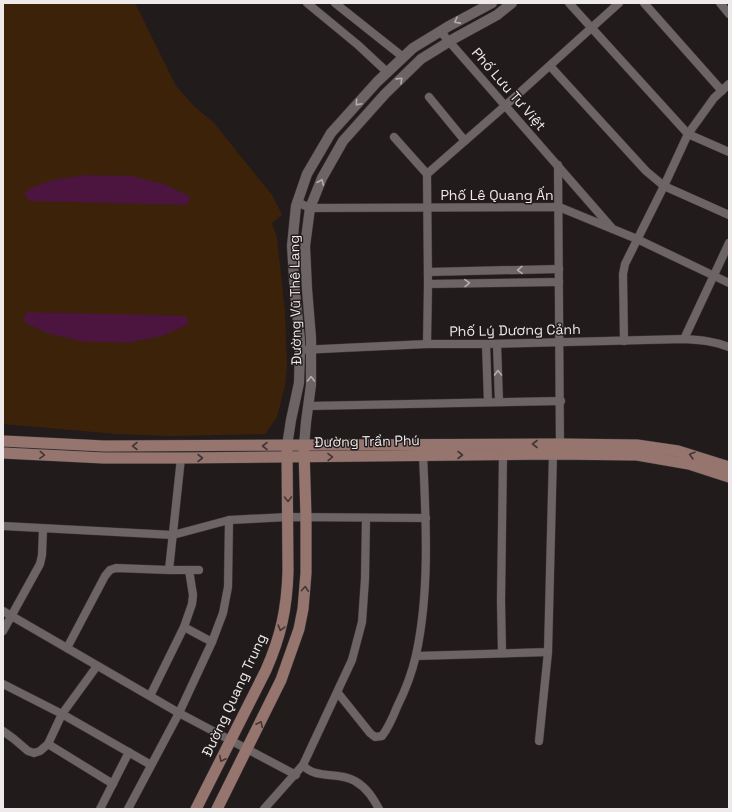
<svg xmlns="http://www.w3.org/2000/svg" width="732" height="812" font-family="'Space Grotesk',sans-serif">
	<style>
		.green { fill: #3c2208 }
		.building { fill: #4b153f }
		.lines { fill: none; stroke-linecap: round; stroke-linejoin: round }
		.minor-casing { stroke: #3c3838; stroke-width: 9 }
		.tertiary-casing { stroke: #3c3838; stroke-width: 11 }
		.secondary-casing { stroke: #3c3838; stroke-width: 12 }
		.minor { stroke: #6c6465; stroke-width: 8 }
		.tertiary { stroke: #6c6465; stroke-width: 10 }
		.secondary { stroke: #96756f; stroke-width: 11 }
		.oneway { stroke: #b4adae }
		.oneway2 { stroke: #443635 }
		.labels { text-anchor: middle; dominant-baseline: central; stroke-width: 3; stroke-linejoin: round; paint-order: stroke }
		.street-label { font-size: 14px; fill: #eee9ea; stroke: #211b1c }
	</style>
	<rect width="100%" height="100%" fill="#211b1c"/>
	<path class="green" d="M 3,3 L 135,3 L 176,86 L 194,106 L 214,123 L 272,195 L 282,215 L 272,223 L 277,238 L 285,312 L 287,366 L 285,386 L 277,417 L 265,434 L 170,436 L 116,434 L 3,424 Z"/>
	<g class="building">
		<path d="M 78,175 L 134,176 L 134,177 L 164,184 L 191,197 L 187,205 L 29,201 L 24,193 L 31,188 L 53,180 L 79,176 Z"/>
		<path d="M 27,312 L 186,316 L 189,324 L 162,336 L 131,342 L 131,343 L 76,341 L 76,340 L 50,334 L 29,325 L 23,320 Z"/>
	</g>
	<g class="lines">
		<defs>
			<g id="minor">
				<path d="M 307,3 L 358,45 L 387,72"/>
				<path d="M 335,3 L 403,57"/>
				<path d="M 569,3 L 688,134 L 729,152"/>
				<path d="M 644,3 L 722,91"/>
				<path d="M 720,3 L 729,14"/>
				<path d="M 440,31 L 611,227"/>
				<path d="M 550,66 L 646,171 L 664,186 L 729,215"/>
				<path d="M 429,97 L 465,141"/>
				<path d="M 394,137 L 427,174 L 428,284 L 427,344"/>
				<path d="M 558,165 L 560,449"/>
				<path d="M 427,174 L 506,105 L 619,3"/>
				<path d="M 297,202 L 310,208 L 559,207 L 637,239 L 729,283"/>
				<path d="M 428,272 L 559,269"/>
				<path d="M 428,284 L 559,282"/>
				<path d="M 684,339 L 729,243"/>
				<path d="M 624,341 L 623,274 L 625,264 L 664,186 L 688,134 L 714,98 L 729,84"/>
				<path d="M 486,344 L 488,402"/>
				<path d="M 497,344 L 499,402"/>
				<path d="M 300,350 L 427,344 L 486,344 L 684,339 C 700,340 714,341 729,347"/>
				<path d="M 308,406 L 561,401"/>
				<path d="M 3,526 L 173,535 L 229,520 L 288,517 L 426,518"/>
				<path d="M 169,570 L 181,458"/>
				<path d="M 3,611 L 179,713 L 296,775"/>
				<path d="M 184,627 L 212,642"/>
				<path d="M 3,631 L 40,564 L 42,555 L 43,529"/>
				<path d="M 67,648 L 105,576 L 110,570 L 116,568 L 169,570 L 199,570"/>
				<path d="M 502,653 L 501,601 L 503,455"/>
				<path d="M 416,656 L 548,652 L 553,454"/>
				<path d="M 3,684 L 62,714 L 151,765"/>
				<path d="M 338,693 L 370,733 L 375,737 L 382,736 C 389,727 393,717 397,707 C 405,691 412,673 416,655 C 430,591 426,521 423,455"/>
				<path d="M 150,696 L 184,627 L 192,604 L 193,595 L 189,570"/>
				<path d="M 3,731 L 14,739 L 28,751 L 34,753 L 40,751 L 48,744 L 62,714 L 97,666"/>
				<path d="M 539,741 L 548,652"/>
				<path d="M 48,744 L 113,784"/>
				<path d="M 303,765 C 315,780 339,771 355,781 C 367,788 373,798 379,809"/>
				<path d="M 100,809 L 129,752"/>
				<path d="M 128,809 L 179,713 L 212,642 L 223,613 L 228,587 L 229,520"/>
				<path d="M 264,809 L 303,765 L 352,660 L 362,622 L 365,579 L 366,519"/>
			</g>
			<g id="tertiary">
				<path d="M 287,446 L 291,420 L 299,383 L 300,350 L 300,340 L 295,293 L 292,246 L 296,206 L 307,174 L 331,133 L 377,82 L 413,48 L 449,26 L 492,3"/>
				<path d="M 304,446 L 306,422 L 311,385 L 311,338 L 307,289 L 305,246 L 310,208 L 322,178 L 343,141 L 385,94 L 421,59 L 455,38 L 497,15 L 512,3"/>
			</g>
			<g id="secondary">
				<path d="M 3,441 L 104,446 L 561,444 L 637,445 L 678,451 L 729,467"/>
				<path d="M 3,453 L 104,458 L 181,458 L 553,454 L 637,455 L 689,464 L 729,477"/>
				<path d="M 196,809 L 266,670 C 281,636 287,608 288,571 L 287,450"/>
				<path d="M 217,809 L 281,680 L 299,629 L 303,609 L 306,573 L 306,517 L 304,450"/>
			</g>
		</defs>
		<use href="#minor" class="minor-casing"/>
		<use href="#tertiary" class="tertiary-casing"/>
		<use href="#secondary" class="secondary-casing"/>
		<use href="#minor" class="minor"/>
		<use href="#tertiary" class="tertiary"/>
		<use href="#secondary" class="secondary"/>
	</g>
	<defs><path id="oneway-chevron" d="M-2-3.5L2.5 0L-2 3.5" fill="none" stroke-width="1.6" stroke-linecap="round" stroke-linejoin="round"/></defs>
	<g class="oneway">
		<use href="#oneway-chevron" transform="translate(457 21) rotate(152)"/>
		<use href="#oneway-chevron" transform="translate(400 80) rotate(-44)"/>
		<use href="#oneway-chevron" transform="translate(358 103) rotate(131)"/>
		<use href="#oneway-chevron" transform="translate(321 182) rotate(-67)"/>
		<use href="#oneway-chevron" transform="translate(520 270) rotate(179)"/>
		<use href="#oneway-chevron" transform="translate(467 283) rotate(-1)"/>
		<use href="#oneway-chevron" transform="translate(498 373) rotate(-91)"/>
		<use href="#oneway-chevron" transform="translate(311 379) rotate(-89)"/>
	</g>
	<g class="oneway2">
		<use href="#oneway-chevron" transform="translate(535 444) rotate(180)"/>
		<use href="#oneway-chevron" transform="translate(135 446) rotate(-180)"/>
		<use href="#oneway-chevron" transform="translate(265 446) rotate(180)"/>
		<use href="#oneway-chevron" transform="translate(42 455) rotate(3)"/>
		<use href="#oneway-chevron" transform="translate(460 455)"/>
		<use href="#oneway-chevron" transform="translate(692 455) rotate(-164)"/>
		<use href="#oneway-chevron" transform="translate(330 457) rotate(-1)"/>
		<use href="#oneway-chevron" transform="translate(200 458)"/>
		<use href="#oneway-chevron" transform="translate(288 499) rotate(89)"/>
		<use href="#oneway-chevron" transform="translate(305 589) rotate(-86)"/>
		<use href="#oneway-chevron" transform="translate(281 628) rotate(106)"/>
		<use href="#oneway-chevron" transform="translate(260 724) rotate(-64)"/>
		<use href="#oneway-chevron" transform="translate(222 759) rotate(117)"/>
	</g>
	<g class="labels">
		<g class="street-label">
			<text transform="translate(509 89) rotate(49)">Phố Lưu Tư Việt</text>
			<text x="497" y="195">Phố Lê Quang Ấn</text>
			<text transform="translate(295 300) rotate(-91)">Đường Vũ Thê Lang</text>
			<text transform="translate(515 330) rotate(-1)">Phố Lý Dương Cảnh</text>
			<text transform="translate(367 441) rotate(-1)">Đường Trần Phú</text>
			<text transform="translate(234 695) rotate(-65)">Đường Quang Trung</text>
		</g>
	</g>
	<rect width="732" height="812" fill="none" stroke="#eee9ea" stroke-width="8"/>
</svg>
